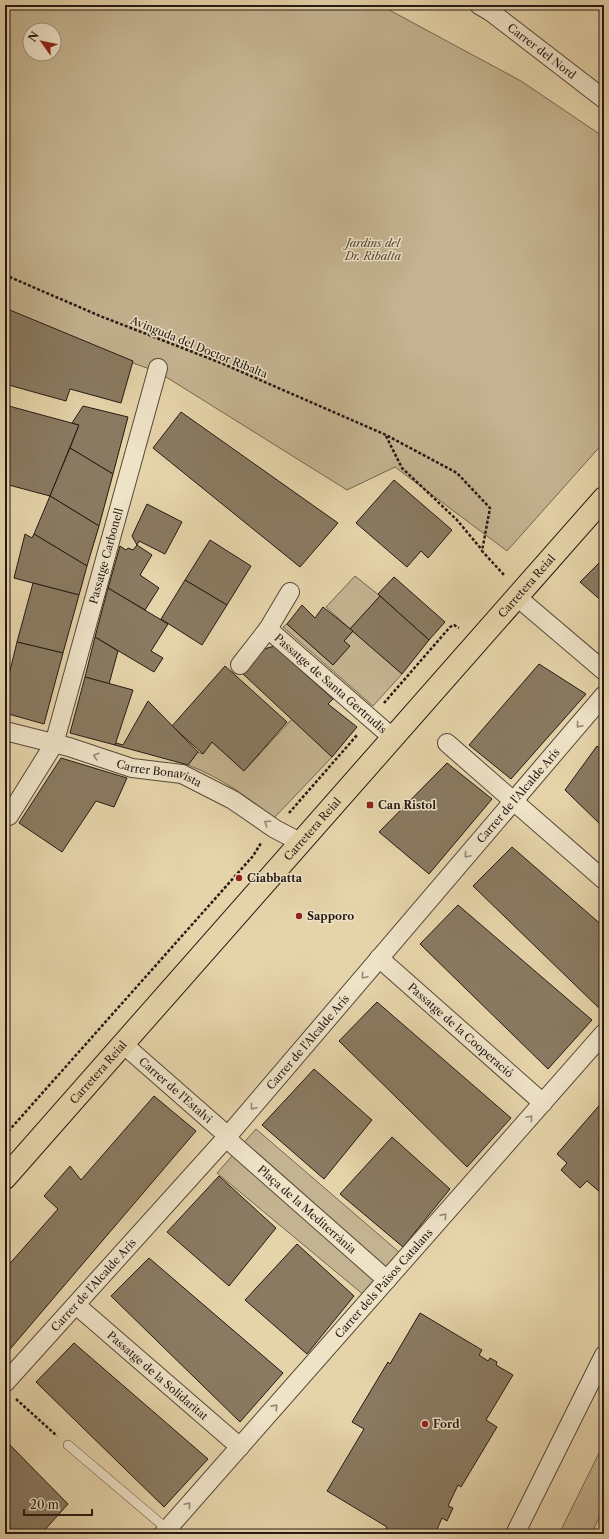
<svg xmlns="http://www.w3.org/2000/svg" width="609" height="1539" font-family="'Libre Caslon Text',serif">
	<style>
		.green { fill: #c4b390; stroke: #746652; fill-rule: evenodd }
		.building { fill: #897a61; stroke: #251913 }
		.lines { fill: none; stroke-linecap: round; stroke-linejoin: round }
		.lane-casing { stroke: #554838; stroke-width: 10 }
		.street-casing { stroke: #554838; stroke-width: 20 }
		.primary-casing { stroke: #251913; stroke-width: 24 }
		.path { stroke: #251913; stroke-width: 2.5; stroke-dasharray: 3 2; stroke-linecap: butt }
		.lane { stroke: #eee2c7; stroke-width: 9 }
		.street { stroke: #eee2c7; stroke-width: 18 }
		.primary { stroke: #e5d3a9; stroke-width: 22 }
		.oneway { stroke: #948876 }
		.poi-dot { fill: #8f2418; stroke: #eee2c7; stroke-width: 1.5 }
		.labels { text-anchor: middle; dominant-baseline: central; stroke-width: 3; stroke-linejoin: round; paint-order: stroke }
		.street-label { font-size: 11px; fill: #251913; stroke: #eee2c7 }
		.park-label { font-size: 11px; font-style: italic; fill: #554738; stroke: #eee2c7 }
		.poi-label { font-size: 11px; font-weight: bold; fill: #251913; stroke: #eee2c7; text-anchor: start }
	</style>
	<rect width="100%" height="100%" fill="#e5d3a9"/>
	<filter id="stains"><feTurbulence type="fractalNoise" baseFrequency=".005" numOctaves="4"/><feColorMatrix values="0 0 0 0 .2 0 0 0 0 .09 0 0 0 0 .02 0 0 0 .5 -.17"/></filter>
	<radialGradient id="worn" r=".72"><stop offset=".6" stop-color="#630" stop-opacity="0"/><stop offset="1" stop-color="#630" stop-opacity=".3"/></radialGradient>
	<g class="green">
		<path d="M 5,5 L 380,5 L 521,81 L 604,137 L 604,442 L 507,551 L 395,467 L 347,490 L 158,372 L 5,317 ZM 30,30 L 54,30 L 54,54 L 30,54 Z"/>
		<path d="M 355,576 L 380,596 L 350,629 L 326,607 Z"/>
		<path d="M 287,624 L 333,665 L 349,646 L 344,641 L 353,631 L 402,674 L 373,706 L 283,627 Z"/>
		<path d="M 292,719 L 332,757 L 274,818 C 246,796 222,778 188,765 L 198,752 L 203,754 L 212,742 L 244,771 Z"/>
		<path d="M 256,1129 L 399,1252 L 365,1296 L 217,1173 Z"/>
		<path d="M 604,1443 L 604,1508 L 591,1534 L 559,1534 Z"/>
	</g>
	<g class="building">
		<path d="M 5,308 L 133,361 L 121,403 L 70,389 L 66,401 L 5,384 Z"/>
		<path d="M 5,405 L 79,425 L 50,496 L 5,484 Z"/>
		<path d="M 83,406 L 128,417 L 113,474 L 70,448 L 79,425 L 72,423 Z"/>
		<path d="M 181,412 L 338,523 L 300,567 L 153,448 Z"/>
		<path d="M 70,448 L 113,474 L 99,526 L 50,496 Z"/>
		<path d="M 394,480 L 452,530 L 428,558 L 421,551 L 407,567 L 356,523 Z"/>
		<path d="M 50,496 L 99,526 L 87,566 L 34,534 Z"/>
		<path d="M 147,504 L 182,522 L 165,554 L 139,541 L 137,545 L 132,536 Z"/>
		<path d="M 25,534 L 32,538 L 34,534 L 87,566 L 79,595 L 14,578 Z"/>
		<path d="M 210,540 L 251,566 L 227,605 L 185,580 Z"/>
		<path d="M 137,545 L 152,555 L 140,575 L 159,588 L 145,610 L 108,588 L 120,546 L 126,550 L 128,548 L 133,550 Z"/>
		<path d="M 604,558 L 604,603 L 580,582 Z"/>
		<path d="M 394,577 L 445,622 L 429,640 L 378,594 Z"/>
		<path d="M 185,580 L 227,605 L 202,645 L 161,619 Z"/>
		<path d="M 33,583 L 79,595 L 63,653 L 17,642 Z"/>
		<path d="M 108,588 L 168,624 L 151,651 L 163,658 L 154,672 L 95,637 Z"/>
		<path d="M 380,596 L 429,640 L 402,674 L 350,629 Z"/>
		<path d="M 302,605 L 315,618 L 323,607 L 353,631 L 344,641 L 350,646 L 333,665 L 287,624 Z"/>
		<path d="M 95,637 L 118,651 L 109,684 L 85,677 Z"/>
		<path d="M 17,642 L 63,653 L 44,724 L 5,713 L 5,691 Z"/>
		<path d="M 274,646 L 333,699 L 328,704 L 357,727 L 332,757 L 243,674 L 261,650 Z"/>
		<path d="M 539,664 L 586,694 L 511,779 L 469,745 Z"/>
		<path d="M 225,666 L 287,722 L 244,771 L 212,742 L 203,754 L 172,726 Z"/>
		<path d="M 85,677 L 133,690 L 115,745 L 70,733 Z"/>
		<path d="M 148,701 L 198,752 L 188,765 L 115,745 L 116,743 L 123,745 Z"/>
		<path d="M 597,746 L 604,752 L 604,828 L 565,790 Z"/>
		<path d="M 61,758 L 127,778 L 114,807 L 96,801 L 62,852 L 19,823 Z"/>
		<path d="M 447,763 L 492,799 L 429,874 L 379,832 Z"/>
		<path d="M 512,847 L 604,927 L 604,1008 L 602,1011 L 473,886 Z"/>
		<path d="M 458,905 L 592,1020 L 548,1069 L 420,944 Z"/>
		<path d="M 377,1002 L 511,1118 L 467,1167 L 339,1041 Z"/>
		<path d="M 314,1069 L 372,1120 L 324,1179 L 262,1125 Z"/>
		<path d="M 154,1096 L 196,1131 L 5,1355 L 5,1269 L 58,1209 L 44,1196 L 70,1166 L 81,1180 Z"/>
		<path d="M 604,1100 L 604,1187 L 600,1192 L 587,1181 L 580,1188 L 561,1170 L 567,1163 L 557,1154 Z"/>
		<path d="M 392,1137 L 450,1189 L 403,1247 L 340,1194 Z"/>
		<path d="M 219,1176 L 276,1228 L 229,1286 L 167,1232 Z"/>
		<path d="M 297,1244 L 354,1296 L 307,1354 L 245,1300 Z"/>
		<path d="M 149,1258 L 283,1373 L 240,1422 L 111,1296 Z"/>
		<path d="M 420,1313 L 482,1350 L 479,1355 L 488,1361 L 490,1358 L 497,1362 L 496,1365 L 513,1375 L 486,1420 L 497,1427 L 461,1487 L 458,1485 L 448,1506 L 453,1508 L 447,1521 L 442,1518 L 435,1534 L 382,1534 L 387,1527 L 327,1491 L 364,1429 L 352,1422 L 388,1362 L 390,1364 Z"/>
		<path d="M 74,1343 L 208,1459 L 164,1507 L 36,1382 Z"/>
		<path d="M 8,1443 L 68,1504 L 41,1534 L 9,1534 L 11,1528 L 5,1522 L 5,1446 Z"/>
	</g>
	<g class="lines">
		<defs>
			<path id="lane" d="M 68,1445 L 167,1529"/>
			<g id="street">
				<path id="s1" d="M 479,5 L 491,12 L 604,99"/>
				<path d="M 517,597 L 604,671"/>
				<path id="s2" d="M 268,629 L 393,738"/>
				<path d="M 240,665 L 268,629 L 290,592"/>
				<path id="s3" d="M 5,731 L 69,747 L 132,768 L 182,774 L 233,800 L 275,829 L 300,842"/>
				<path d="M 447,743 L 604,880"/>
				<path id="s4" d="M 9,816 L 54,744 L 158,368"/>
				<path id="s5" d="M 379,958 L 543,1103"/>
				<path id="s6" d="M 123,1044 L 228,1136"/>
				<path id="s7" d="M 226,1138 L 387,1280"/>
				<path id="s8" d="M 76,1305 L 240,1447"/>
				<path id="s9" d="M 5,1383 L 226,1138 L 604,695"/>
				<path id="s10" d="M 163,1534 L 604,1033"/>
				<path d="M 515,1534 L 604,1355"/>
			</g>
			<g id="primary">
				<path id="s11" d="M 5,1178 L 604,498"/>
			</g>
		</defs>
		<use href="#lane" class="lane-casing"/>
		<use href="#street" class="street-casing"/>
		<use href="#primary" class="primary-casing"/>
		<g class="path">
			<path d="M 5,275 L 100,316 L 221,363 L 386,435 L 457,473 L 490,508 L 482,551 L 505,576"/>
			<path d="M 386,436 L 402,468 L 457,520 L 482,550"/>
			<path d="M 600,475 L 604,470"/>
			<path d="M 384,703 L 450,627 L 454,625 L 459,628"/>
			<path d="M 289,813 L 358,734"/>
			<path d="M 5,1135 L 253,856 L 261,843"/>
			<path d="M 16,1399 L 57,1436"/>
		</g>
		<use href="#lane" class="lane"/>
		<use href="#street" class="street"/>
		<use href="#primary" class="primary"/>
	</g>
	<defs><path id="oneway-chevron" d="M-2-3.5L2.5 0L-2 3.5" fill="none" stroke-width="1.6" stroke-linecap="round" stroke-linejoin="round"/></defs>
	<g class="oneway">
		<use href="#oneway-chevron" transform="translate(579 725) rotate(131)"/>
		<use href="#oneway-chevron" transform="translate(96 756) rotate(-162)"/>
		<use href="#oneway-chevron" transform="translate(267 823) rotate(-145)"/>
		<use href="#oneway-chevron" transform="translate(467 855) rotate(130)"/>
		<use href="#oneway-chevron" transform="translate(364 976) rotate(130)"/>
		<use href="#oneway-chevron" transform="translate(253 1107) rotate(130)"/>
		<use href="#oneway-chevron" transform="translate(530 1118) rotate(-49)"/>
		<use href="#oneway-chevron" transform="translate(444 1216) rotate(-49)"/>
		<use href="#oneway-chevron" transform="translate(275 1407) rotate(-48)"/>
		<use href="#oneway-chevron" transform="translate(188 1505) rotate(-49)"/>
	</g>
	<g class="poi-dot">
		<rect x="366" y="801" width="8" height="8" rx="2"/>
		<circle cx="239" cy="878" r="4"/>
		<circle cx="299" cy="916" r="4"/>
		<circle cx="425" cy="1424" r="4"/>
	</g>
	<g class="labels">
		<g class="street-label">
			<text stroke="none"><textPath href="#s1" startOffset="78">Carrer del Nord</textPath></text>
			<text transform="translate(199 347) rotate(22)">Avinguda del Doctor Ribalta</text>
			<text stroke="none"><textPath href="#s4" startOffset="280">Passatge Carbonell</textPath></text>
			<text stroke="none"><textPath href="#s11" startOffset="789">Carretera Reial</textPath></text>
			<text stroke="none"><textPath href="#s2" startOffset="83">Passatge de Santa Gertrudis</textPath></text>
			<text stroke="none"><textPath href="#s3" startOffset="160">Carrer Bonavista</textPath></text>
			<text stroke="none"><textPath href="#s9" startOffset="780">Carrer de l'Alcalde Arís</textPath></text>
			<text stroke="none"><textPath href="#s11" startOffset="465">Carretera Reial</textPath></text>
			<text stroke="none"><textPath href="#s5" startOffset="109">Passatge de la Cooperació</textPath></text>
			<text stroke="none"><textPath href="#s9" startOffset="456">Carrer de l'Alcalde Arís</textPath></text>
			<text stroke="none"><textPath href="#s11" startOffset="141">Carretera Reial</textPath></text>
			<text stroke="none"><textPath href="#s6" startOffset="70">Carrer de l'Estalvi</textPath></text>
			<text stroke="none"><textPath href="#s7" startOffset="108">Plaça de la Mediterrània</textPath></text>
			<text stroke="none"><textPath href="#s10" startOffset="334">Carrer dels Països Catalans</textPath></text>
			<text stroke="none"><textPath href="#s9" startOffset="132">Carrer de l'Alcalde Arís</textPath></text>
			<text stroke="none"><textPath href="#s8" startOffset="108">Passatge de la Solidaritat</textPath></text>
		</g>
		<g class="park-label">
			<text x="373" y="243">Jardins del<tspan x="373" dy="13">Dr. Ribalta</tspan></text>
		</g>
		<g class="poi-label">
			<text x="378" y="805">Can Ristol</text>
			<text x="247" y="878">Ciabbatta</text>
			<text x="307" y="916">Sapporo</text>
			<text x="433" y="1424">Ford</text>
		</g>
	</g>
	<rect width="609" height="1539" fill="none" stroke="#e5d3a9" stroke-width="20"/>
	<rect x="6" y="6" width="597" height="1527" fill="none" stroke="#251913" stroke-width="2"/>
	<rect x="10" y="10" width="589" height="1519" fill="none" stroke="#251913"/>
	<g transform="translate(42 42) rotate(303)"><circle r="19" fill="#eee2c7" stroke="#9e927f"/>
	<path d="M0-3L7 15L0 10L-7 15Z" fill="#8f2418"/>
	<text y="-6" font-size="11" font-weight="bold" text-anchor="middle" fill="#251913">N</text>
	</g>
	<path d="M24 1509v6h68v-6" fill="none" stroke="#251913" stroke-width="2"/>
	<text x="30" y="1509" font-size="12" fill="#251913" stroke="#eee2c7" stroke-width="3" paint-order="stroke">20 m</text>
	<rect width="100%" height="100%" filter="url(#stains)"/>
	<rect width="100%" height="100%" fill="url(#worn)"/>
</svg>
